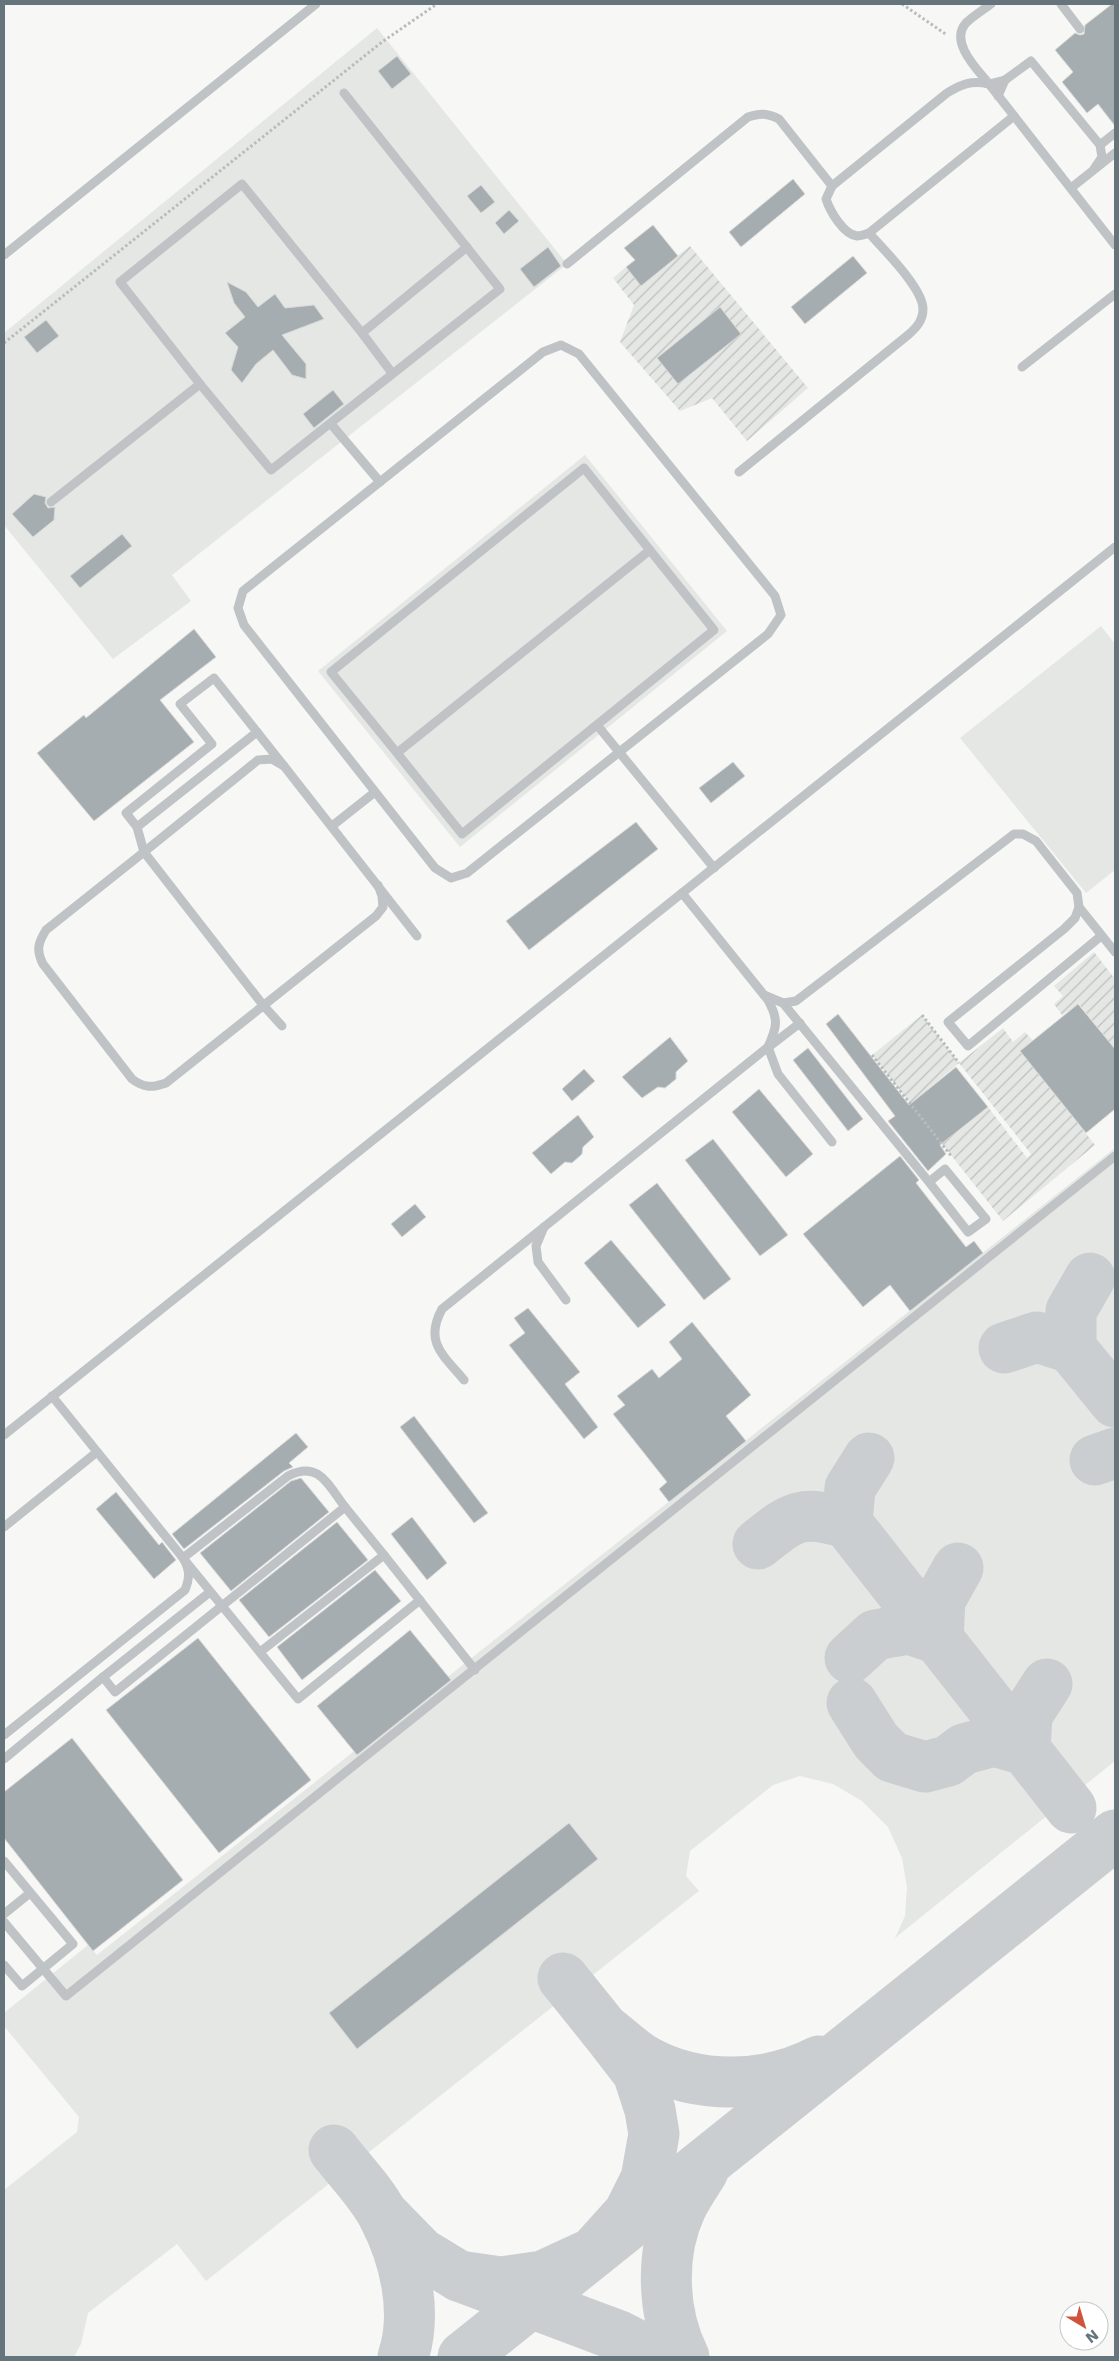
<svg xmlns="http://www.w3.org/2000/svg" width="1119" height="2361" font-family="'DejaVu Sans',sans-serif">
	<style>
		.built { fill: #e5e7e5 }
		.industrial { fill: url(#industrial-furrows); fill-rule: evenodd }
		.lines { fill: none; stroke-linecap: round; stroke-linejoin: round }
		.taxiway { stroke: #cbced0; stroke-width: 51 }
		.building { fill: #a5adb1; stroke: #d9d9d7 }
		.path { stroke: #b9bcbe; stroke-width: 3; stroke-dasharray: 2.5 2.5; stroke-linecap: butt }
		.lane { stroke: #bfc3c6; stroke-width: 9 }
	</style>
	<defs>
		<pattern id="industrial-furrows" width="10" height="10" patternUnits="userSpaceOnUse" patternTransform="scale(1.25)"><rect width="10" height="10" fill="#e5e7e5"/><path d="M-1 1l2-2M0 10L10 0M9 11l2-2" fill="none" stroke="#bdc0bf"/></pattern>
	</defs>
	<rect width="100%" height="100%" fill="#f7f7f5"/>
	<g class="built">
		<path d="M 377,28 L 567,264 L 172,575 L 191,601 L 113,659 L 4,525 L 4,333 Z"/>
		<path d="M 585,455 L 727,631 L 460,847 L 318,671 Z"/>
		<path d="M 1101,626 L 1115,644 L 1115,870 L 1086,893 L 960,738 Z"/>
		<path d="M 1115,1148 L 1115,1761 L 895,1938 L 905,1916 L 907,1887 L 902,1858 L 888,1827 L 862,1801 L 833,1784 L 800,1776 L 773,1785 L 690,1851 L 686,1876 L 699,1891 L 206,2281 L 177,2244 L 88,2313 L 81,2344 L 74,2357 L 4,2357 L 4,2190 L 77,2132 L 79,2117 L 4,2026 L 4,2013 L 88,1945 L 97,1955 Z"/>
	</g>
	<g class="industrial">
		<path d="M 690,246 L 808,388 L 747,441 L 712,398 L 680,411 L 620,342 L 634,305 L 613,278 L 626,267 L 641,285 Z"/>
		<path d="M 1094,952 L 1115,979 L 1115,1049 L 1079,1004 L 1062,1015 L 1054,1004 L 1063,996 L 1054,986 Z"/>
		<path d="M 922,1015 L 959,1063 L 1003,1028 L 1013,1042 L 1025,1032 L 1033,1041 L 1020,1051 L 1095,1145 L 1003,1221 L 872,1055 ZM 959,1063 L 1031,1154 L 1027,1158 L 988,1107 L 960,1129 L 928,1089 Z"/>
	</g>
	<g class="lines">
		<g class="taxiway">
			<path d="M 1004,1348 L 1037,1337 L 1071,1348 L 1071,1311 L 1090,1278"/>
			<path d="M 1071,1348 L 1115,1402"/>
			<path d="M 1095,1460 L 1115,1453"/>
			<path d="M 847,1523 L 1071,1808"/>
			<path d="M 758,1544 C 794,1515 801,1510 847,1523 L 850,1488 L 869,1458"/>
			<path d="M 850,1658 L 875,1635 L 909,1629 L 938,1639 L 940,1600 L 958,1568"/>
			<path d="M 852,1703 L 876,1741 L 892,1757 L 925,1767 L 948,1761 L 964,1749 L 994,1741 L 1025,1750 L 1027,1715 L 1047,1684"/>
			<path d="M 563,1978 L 604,2029"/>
			<path d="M 334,2150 C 350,2171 371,2192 383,2215 C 405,2257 418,2312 403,2357"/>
			<path d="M 383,2214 L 421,2253 L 459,2276 L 619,2336 L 660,2357"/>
			<path d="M 459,2276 L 501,2282 L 543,2276 L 593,2253 L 629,2213 L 646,2179 L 654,2134 L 650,2110 L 638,2073 L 604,2029 C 618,2039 631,2053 646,2061 C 698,2090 767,2088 819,2061"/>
			<path d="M 463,2357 L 1115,1835"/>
			<path d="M 684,2357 C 662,2313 660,2253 681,2208 C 687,2195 696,2183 703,2171"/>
		</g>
	</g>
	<g class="building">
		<path d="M 1112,4 L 1115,4 L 1115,126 L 1098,104 L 1087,113 L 1062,82 L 1073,72 L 1055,50 L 1075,33 L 1080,35 L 1084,34 L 1085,25 Z"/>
		<path d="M 397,56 L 411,74 L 392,89 L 378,71 Z"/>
		<path d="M 793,179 L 805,194 L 741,247 L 729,232 Z"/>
		<path d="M 481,185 L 495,202 L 481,213 L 467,196 Z"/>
		<path d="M 509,210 L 519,221 L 504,234 L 495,223 Z"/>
		<path d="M 653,225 L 678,256 L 641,286 L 626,267 L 635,260 L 624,248 Z"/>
		<path d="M 548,247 L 561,266 L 534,287 L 520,269 Z"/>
		<path d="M 853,256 L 867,273 L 805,324 L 791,307 Z"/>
		<path d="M 227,282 L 246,292 L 258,307 L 275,294 L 285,308 L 314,305 L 324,319 L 282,335 L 306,364 L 306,379 L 292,375 L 273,350 L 256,364 L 242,383 L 231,370 L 238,347 L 225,333 L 245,317 L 234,303 Z"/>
		<path d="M 720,307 L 741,334 L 678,384 L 657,358 Z"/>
		<path d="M 46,320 L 59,336 L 37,353 L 24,337 Z"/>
		<path d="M 333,390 L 344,404 L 314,428 L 303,414 Z"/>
		<path d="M 34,494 L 46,497 L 45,503 L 48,508 L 55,507 L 54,520 L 33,537 L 12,514 Z"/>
		<path d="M 122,534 L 132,546 L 80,588 L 70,576 Z"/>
		<path d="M 194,629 L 216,657 L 160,700 L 194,742 L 94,821 L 37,753 L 84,715 L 86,718 Z"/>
		<path d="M 733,762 L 745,776 L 711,803 L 699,788 Z"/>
		<path d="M 636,822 L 658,849 L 529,950 L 506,921 Z"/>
		<path d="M 1078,1004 L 1115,1049 L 1115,1109 L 1086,1133 L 1020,1051 Z"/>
		<path d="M 838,1014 L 909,1105 L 956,1067 L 988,1107 L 940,1145 L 946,1154 L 928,1171 L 888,1121 L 895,1116 L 826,1024 Z"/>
		<path d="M 670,1037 L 688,1061 L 676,1072 L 676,1079 L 665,1088 L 658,1087 L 642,1098 L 622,1077 Z"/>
		<path d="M 808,1048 L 863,1119 L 848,1131 L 793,1060 Z"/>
		<path d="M 584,1069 L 595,1081 L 572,1101 L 562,1089 Z"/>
		<path d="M 759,1089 L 813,1154 L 786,1177 L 732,1112 Z"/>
		<path d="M 578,1115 L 594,1137 L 583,1147 L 582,1154 L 572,1163 L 565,1162 L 551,1174 L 532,1153 Z"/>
		<path d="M 713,1139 L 788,1235 L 760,1256 L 685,1160 Z"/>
		<path d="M 900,1156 L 919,1180 L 916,1183 L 966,1247 L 974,1241 L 983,1253 L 910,1311 L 890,1285 L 863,1307 L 803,1234 Z"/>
		<path d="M 657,1183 L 731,1279 L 704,1300 L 629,1205 Z"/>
		<path d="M 415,1204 L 426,1217 L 402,1237 L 391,1224 Z"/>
		<path d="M 611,1240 L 666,1305 L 638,1328 L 584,1263 Z"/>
		<path d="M 528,1308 L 580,1372 L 565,1384 L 598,1427 L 584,1439 L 509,1345 L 525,1333 L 514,1318 Z"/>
		<path d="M 692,1322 L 751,1395 L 726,1416 L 746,1441 L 669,1502 L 659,1489 L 667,1482 L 613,1414 L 625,1405 L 617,1396 L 652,1369 L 659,1378 L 682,1359 L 669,1342 Z"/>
		<path d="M 414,1416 L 488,1513 L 474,1523 L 400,1427 Z"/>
		<path d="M 296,1433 L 308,1447 L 289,1463 L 293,1467 L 284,1471 L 184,1549 L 172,1534 Z"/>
		<path d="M 301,1478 L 329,1512 L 231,1591 L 200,1553 L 291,1481 Z"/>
		<path d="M 116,1492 L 159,1545 L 162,1542 L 176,1560 L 154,1579 L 96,1509 Z"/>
		<path d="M 412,1517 L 447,1563 L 427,1580 L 391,1534 Z"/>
		<path d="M 337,1522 L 368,1560 L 269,1637 L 239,1600 Z"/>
		<path d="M 375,1570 L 401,1601 L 302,1680 L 277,1647 Z"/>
		<path d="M 410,1630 L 451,1680 L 357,1755 L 317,1706 Z"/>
		<path d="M 198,1638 L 311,1780 L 219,1853 L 106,1710 Z"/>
		<path d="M 72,1738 L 183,1880 L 93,1951 L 4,1838 L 4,1792 Z"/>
		<path d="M 569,1823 L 598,1859 L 357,2049 L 329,2013 Z"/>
	</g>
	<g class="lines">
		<g class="path">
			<path d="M 902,4 L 947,35"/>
			<path d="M 4,343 L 382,42 L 437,4"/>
			<path d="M 922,1015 L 959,1063"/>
			<path d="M 872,1055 L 952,1157"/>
		</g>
		<g class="lane">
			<path d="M 991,4 C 983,10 973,16 966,23 C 949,42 977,69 989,84 L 1005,80 L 998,96"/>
			<path d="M 1061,4 L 1080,29"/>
			<path d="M 1005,80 L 1031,61 L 1100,145 L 1102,157 L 1094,169"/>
			<path d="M 1100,145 L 1115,133"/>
			<path d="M 832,186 L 826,199 C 830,211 843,234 857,236 C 861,236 866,234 869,233 L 1014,116"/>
			<path d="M 1071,188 L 1115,153"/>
			<path d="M 4,255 L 316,4"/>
			<path d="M 567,264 L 748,117 C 760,113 767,113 779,119 L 832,186 L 947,93 C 962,84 971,80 989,84 L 1115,245"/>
			<path d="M 561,345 L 579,354 L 775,596 L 781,615 L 768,634 L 467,873 L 451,878 L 435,868 L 244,625 L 238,608 L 243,591 L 543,352 Z"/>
			<path d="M 1022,367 L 1115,294"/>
			<path d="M 392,373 L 362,333 L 467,247"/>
			<path d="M 200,384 L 271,470 L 500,289 L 344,93"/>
			<path d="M 331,424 L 380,482"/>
			<path d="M 739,472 L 908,335 C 916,328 923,321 923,309 C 923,288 883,249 869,233"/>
			<path d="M 51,502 L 200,384 L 120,282 L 242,184 L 362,333"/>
			<path d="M 597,725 L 714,868"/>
			<path d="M 257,732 L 284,766 L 272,759 L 258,760 L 144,852 L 263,1005 L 282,1026"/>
			<path d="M 397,753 L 462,834 L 714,630 L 584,468 L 331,672 L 397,753 L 650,550"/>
			<path d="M 284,766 L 417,936"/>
			<path d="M 332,826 L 375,792"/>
			<path d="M 137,827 L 257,732 L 214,678 L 180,704 L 212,744 L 126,813 L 137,827 L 144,852 L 46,930 C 38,943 36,950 43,964 L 132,1079 C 144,1088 152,1088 166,1083 L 376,916 L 383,907 L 382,896 L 378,885"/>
			<path d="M 682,893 L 768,1000 C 779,1020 777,1027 768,1047"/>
			<path d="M 1079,907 L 1115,952"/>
			<path d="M 764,995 L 783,1003 L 796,1001 L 1014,834 L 1023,834 L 1036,841 L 1077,893 L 1079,907 L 1075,918 L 1064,929 L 948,1022 L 968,1046 L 1101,936"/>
			<path d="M 783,1003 L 929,1182 L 945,1169 L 986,1219 L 968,1232 L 929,1182"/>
			<path d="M 770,1046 L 800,1023"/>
			<path d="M 544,1227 L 536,1246 L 538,1262 L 566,1300"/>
			<path d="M 464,1380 C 443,1355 424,1342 442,1309 L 768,1047 L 778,1074 L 832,1142"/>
			<path d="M 4,1435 L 1115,547"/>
			<path d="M 4,1527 L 97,1452"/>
			<path d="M 384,1555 L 475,1670"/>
			<path d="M 210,1592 L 103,1677 L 115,1692 L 345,1507 C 328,1485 319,1460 288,1476 L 183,1558 C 221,1605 260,1652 298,1699 L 420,1600"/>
			<path d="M 260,1652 L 384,1555 L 345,1507"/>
			<path d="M 4,1735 L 185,1590 C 190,1577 190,1570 183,1558 L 52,1396"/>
			<path d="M 4,1759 L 103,1677"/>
			<path d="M 4,1861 L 73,1944 L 22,1986 L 4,1965"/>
			<path d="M 4,1914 L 30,1893"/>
			<path d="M 4,1922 L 66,1996 L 1115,1156"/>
		</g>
	</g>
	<rect width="1119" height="2361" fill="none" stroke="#66757c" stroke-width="10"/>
	<g transform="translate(1084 2326) rotate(142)"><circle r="24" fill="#ffffff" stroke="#c2c8cb"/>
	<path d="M0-4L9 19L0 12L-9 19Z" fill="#cf533d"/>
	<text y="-8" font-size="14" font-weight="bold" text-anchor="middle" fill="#66757c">N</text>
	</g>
</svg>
